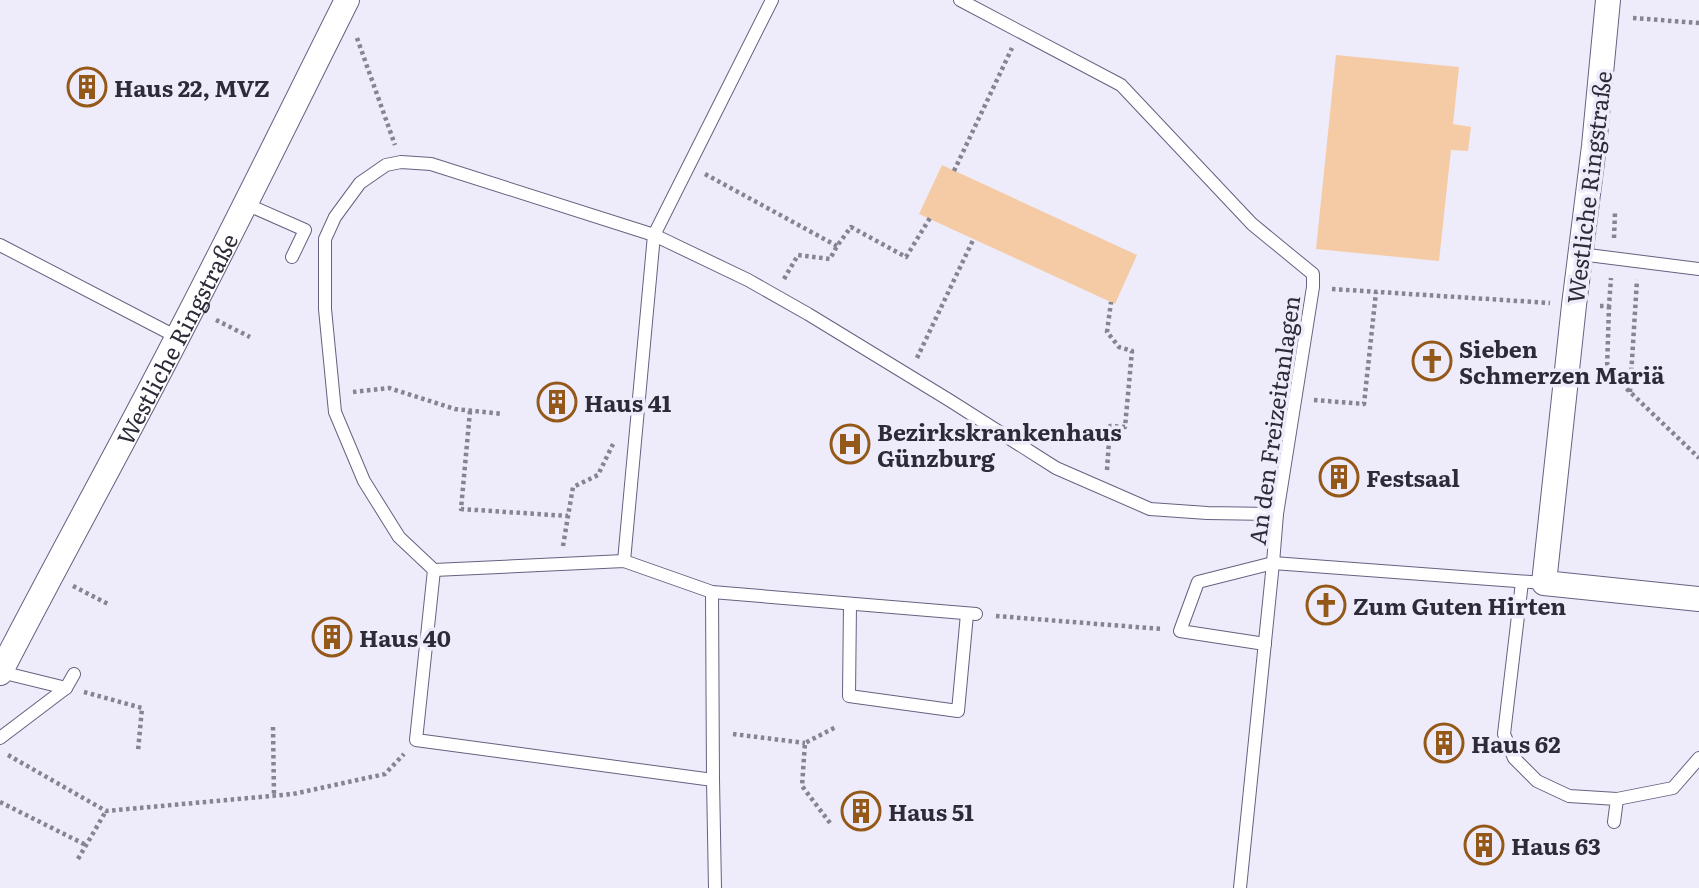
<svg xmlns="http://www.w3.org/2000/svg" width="1699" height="888" font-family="Literata,serif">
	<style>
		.grass { fill: #f5cba6 }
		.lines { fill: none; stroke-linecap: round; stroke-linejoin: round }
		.lane-casing { stroke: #666180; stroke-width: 14 }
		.street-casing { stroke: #666180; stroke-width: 26 }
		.path { stroke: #868491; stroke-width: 4.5; stroke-dasharray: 3.5 3.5; stroke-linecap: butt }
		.lane { stroke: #fff; stroke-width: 12 }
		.street { stroke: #fff; stroke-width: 24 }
		.labels { text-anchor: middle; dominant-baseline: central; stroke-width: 7; stroke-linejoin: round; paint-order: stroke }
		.poi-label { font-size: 23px; font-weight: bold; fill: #2d2b38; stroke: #eeecfa; text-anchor: start }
		.street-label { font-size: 23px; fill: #2d2b38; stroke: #eeecfa }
	</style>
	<rect width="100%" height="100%" fill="#eeecfa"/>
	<g class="grass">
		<path d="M 1336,55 L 1459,67 L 1453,124 L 1471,127 L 1468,151 L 1451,150 L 1439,261 L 1316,249 Z"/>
		<path d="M 942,165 L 1137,255 L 1115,304 L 919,214 Z"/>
	</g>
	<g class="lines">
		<defs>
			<g id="lane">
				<path d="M 960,0 L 1121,85 L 1252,224 L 1313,274 L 1313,287 L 1277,514 L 1273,563 L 1240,888"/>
				<path d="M 246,204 L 305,230 L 292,257"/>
				<path d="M 0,245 L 177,337"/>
				<path d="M 1580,254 L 1699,269"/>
				<path d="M 624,561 L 654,235 L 772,0"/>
				<path d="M 434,570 L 624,561 L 712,592 L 976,614"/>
				<path d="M 1522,582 L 1504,734 L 1514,758 L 1537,781 L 1569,796 L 1617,799 L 1614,822"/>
				<path d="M 712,592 L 713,780 L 416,740 L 434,570 L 399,537 L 364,481 L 335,412 L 325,309 L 325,239 L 335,217 L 360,183 L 386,165 L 401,162 L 431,164 L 654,235 L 748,280 L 808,314 L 949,400 L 1056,468 L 1150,509 L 1207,513 L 1277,514"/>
				<path d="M 850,604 L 849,696 L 958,711 L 967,614"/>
				<path d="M 1265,644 L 1180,631 L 1198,582 L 1273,563 L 1544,583"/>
				<path d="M 1,672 L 66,688"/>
				<path d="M 0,738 L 66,688 L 74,674"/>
				<path d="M 713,780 L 715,888"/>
				<path d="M 1617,799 L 1673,788 L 1699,758"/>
			</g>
			<g id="street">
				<path d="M 1608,0 L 1594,146 L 1574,305 L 1544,583 L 1699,599"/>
				<path id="s1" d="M 0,673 C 58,560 120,449 178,336 C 236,225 291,112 347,0"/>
			</g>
		</defs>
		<use href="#lane" class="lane-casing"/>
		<use href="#street" class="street-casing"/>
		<g class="path">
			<path d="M 1633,18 L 1699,23"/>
			<path d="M 357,38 L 395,145"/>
			<path d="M 954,171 L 1012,48"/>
			<path d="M 705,174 L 837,246"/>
			<path d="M 1614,238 L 1615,212"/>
			<path d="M 784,279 L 798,255 L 830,259 L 837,246 L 851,227 L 906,257 L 930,218"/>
			<path d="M 1332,289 L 1550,303"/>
			<path d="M 1600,306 L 1609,306 L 1611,278"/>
			<path d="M 1609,306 L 1607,370 L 1699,458"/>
			<path d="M 216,320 L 250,337"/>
			<path d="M 917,358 L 974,238"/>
			<path d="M 353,392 L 389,388 L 455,409 L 503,414"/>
			<path d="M 1630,392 L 1637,280"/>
			<path d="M 1314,400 L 1364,404 L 1376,292"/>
			<path d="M 470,411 L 461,509 L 568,516 L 573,487 L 598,475 L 613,444"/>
			<path d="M 1107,470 L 1110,426 L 1125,427 L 1132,351 L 1119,347 L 1107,332 L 1111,302"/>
			<path d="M 563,546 L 568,516"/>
			<path d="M 73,586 L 110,605"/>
			<path d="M 996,616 L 1162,629"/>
			<path d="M 84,692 L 142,708 L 138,751"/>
			<path d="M 273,727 L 274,796"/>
			<path d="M 733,734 L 805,743"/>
			<path d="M 8,755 L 106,811 L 293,794 L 385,774 L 404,754"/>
			<path d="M 0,802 L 86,845"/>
			<path d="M 830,823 L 802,786 L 805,743 L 836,727"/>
			<path d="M 78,859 L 106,811"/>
		</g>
		<use href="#lane" class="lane"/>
		<use href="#street" class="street"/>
	</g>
	<defs>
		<symbol id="building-ring" viewBox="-11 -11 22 22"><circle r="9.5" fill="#eeecfa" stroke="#945919" stroke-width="1.5"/><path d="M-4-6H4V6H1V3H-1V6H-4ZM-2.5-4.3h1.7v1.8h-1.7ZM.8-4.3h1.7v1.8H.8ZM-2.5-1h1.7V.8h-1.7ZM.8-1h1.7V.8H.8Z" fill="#945919"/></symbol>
		<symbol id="church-ring" viewBox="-11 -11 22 22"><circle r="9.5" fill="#eeecfa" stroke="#945919" stroke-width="1.5"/><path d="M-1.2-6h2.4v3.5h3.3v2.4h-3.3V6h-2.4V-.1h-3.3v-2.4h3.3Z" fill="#945919"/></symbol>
		<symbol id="hospital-ring" viewBox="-11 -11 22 22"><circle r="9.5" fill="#eeecfa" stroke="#945919" stroke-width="1.5"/><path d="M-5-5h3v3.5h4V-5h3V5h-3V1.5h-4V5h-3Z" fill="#945919"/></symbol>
	</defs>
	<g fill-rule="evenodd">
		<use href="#building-ring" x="65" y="65" width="44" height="44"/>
		<use href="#church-ring" x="1410" y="339" width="44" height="44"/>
		<use href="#building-ring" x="535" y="380" width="44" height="44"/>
		<use href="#hospital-ring" x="828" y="422" width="44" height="44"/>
		<use href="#building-ring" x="1317" y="455" width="44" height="44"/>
		<use href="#church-ring" x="1304" y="583" width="44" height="44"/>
		<use href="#building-ring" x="310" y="615" width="44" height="44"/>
		<use href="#building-ring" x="1422" y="721" width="44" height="44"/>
		<use href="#building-ring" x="839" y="789" width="44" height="44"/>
		<use href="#building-ring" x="1462" y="823" width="44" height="44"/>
	</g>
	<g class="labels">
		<g class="poi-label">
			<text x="114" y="87">Haus 22, MVZ</text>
			<text x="1459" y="348">Sieben<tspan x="1459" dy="26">Schmerzen Mariä</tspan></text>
			<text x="584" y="402">Haus 41</text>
			<text x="877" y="431">Bezirkskrankenhaus<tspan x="877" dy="26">Günzburg</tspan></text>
			<text x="1366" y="477">Festsaal</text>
			<text x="1353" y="605">Zum Guten Hirten</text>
			<text x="359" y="637">Haus 40</text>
			<text x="1471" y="743">Haus 62</text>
			<text x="888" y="811">Haus 51</text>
			<text x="1511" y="845">Haus 63</text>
		</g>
		<g class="street-label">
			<text transform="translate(1588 187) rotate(-83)">Westliche Ringstraße</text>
			<text stroke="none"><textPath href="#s1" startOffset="378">Westliche Ringstraße</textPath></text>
			<text transform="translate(1273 420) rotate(-82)">An den Freizeitanlagen</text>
		</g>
	</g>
</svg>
